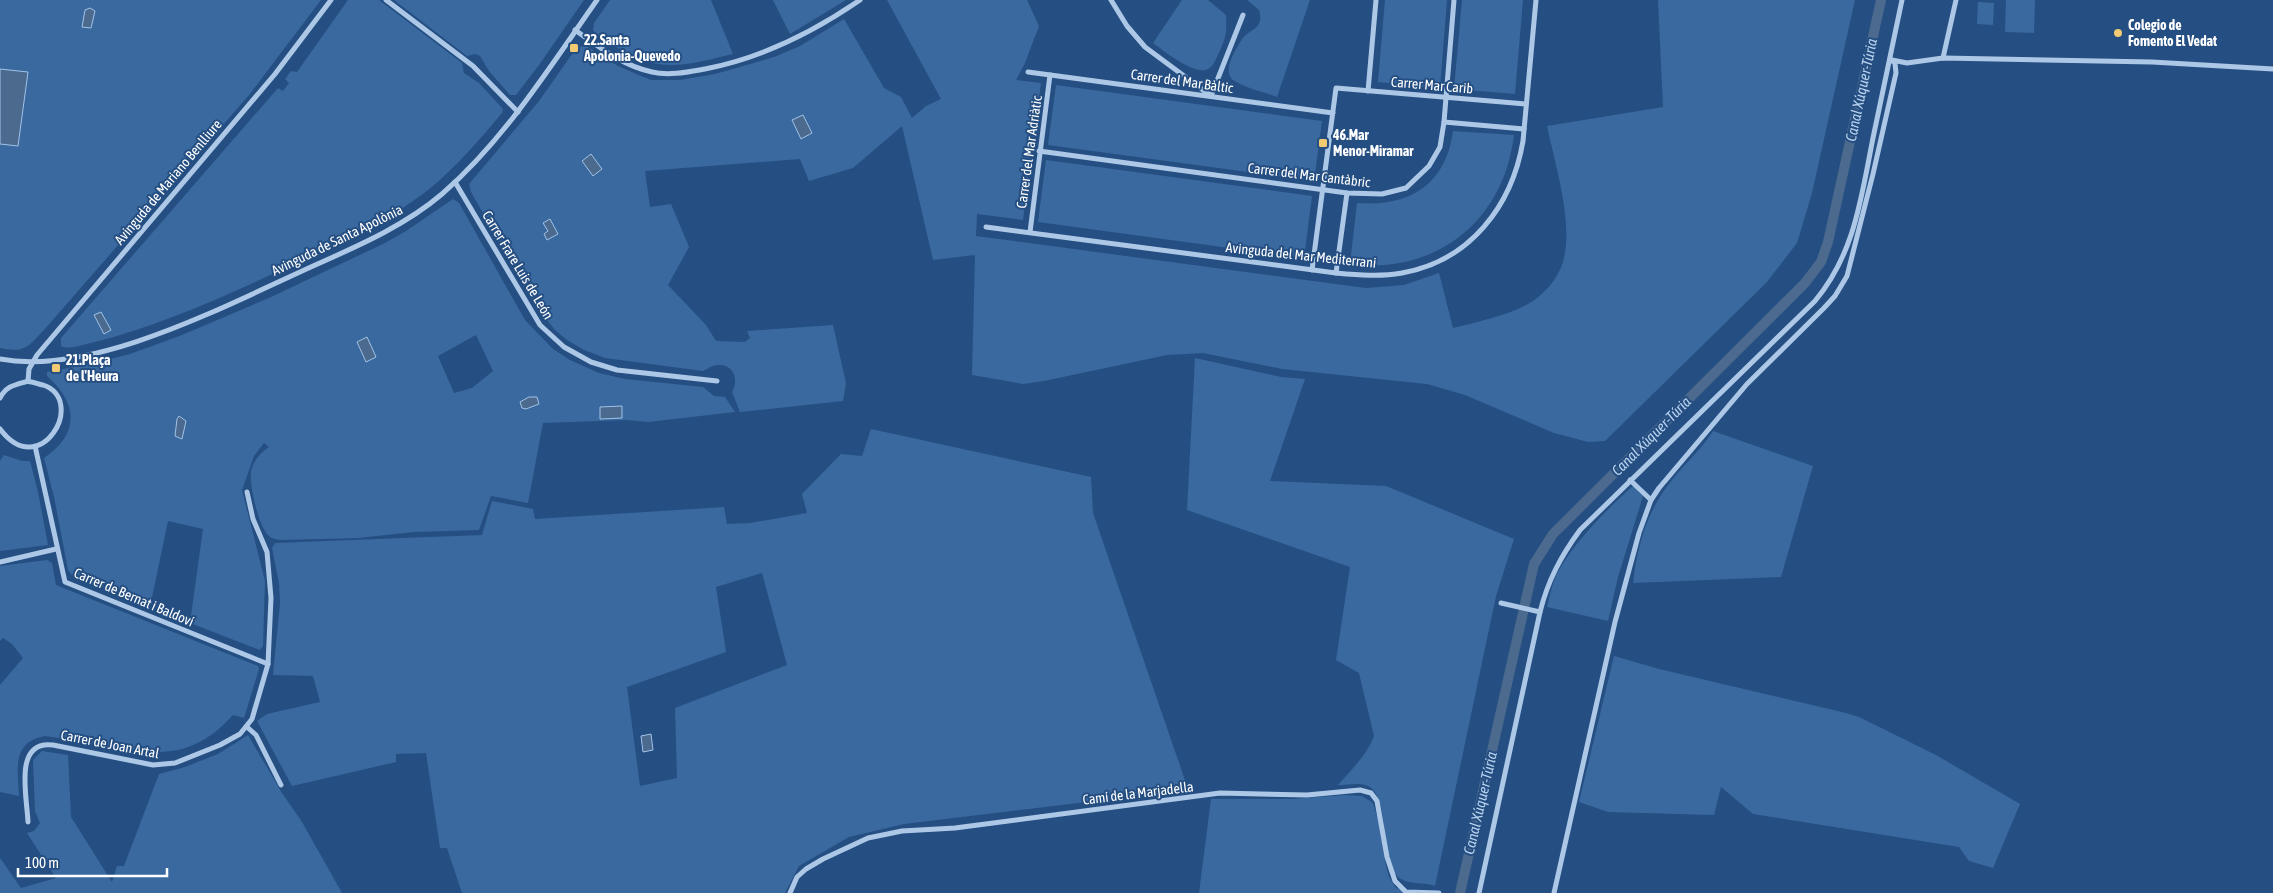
<svg xmlns="http://www.w3.org/2000/svg" width="2273" height="893" font-family="'Asap Condensed',sans-serif">
	<style>
		.green { fill: #39699f; fill-rule: evenodd }
		.water { fill: #4b6a8e; stroke: #a1c3e8 }
		.lines { fill: none; stroke-linecap: round; stroke-linejoin: round }
		.canal { stroke: #4b6a8e; stroke-width: 10 }
		.minor { stroke: #adc8e7; stroke-width: 5 }
		.poi-dot { fill: #f1ca71; stroke: #254f82; stroke-width: 2 }
		.labels { text-anchor: middle; dominant-baseline: central; stroke-width: 4; stroke-linejoin: round; paint-order: stroke }
		.poi-label { font-size: 14px; font-weight: bold; fill: #fff; stroke: #254f82; text-anchor: start }
		.street-label { font-size: 14px; fill: #fff; stroke: #254f82 }
		.water-label { font-size: 15px; font-style: italic; fill: #b8d2ee; stroke: #254f82 }
	</style>
	<rect width="100%" height="100%" fill="#254f82"/>
	<g class="green">
		<path d="M 0,0 L 321,0 L 249,95 L 44,330 C 28,347 25,353 0,348 Z"/>
		<path d="M 348,0 L 379,0 L 462,63 L 464,73 L 479,83 L 503,109 L 502,113 C 475,145 448,177 413,201 C 380,225 340,242 303,260 C 234,292 164,325 91,343 C 82,345 69,350 61,346 L 61,338 L 278,88 L 283,91 L 289,83 L 285,79 L 291,71 L 297,72 Z"/>
		<path d="M 394,0 L 584,0 L 539,65 L 516,95 L 510,95 L 489,71 L 480,56 L 475,54 L 467,56 Z"/>
		<path d="M 610,0 L 711,0 L 733,54 C 687,65 658,75 615,46 C 608,41 599,37 593,30 L 594,23 Z"/>
		<path d="M 773,0 L 846,0 L 790,34 Z"/>
		<path d="M 887,0 L 1027,0 L 1039,26 L 1025,63 L 1016,80 L 1041,83 L 1023,220 L 977,214 L 976,236 L 1366,288 L 1404,285 L 1439,273 L 1453,328 C 1480,321 1509,316 1533,301 C 1546,292 1558,278 1563,262 C 1574,223 1555,165 1547,126 L 1663,107 L 1658,0 L 1855,0 L 1812,193 L 1797,243 L 1767,282 L 1605,441 L 1588,442 L 1554,433 L 1465,395 L 1427,384 L 1282,369 L 1203,353 L 1167,355 L 1044,381 L 1023,384 L 972,375 L 975,255 L 933,260 L 902,126 L 853,168 L 809,181 L 800,159 L 645,171 L 650,207 L 671,204 L 689,247 L 668,285 L 706,325 L 716,341 L 745,342 L 750,338 L 747,331 L 833,325 L 846,383 L 843,401 L 740,412 L 732,392 C 739,380 734,364 718,365 C 712,365 708,369 703,371 L 605,358 L 584,350 L 567,340 L 555,330 L 537,308 L 471,192 L 469,184 L 539,101 L 577,47 L 586,46 L 618,66 L 641,76 L 651,80 L 680,80 L 715,74 L 774,57 L 800,46 L 844,19 L 884,88 L 901,97 L 912,118 L 926,106 L 941,99 Z"/>
		<path d="M 1182,0 L 1208,0 L 1226,15 C 1227,33 1226,37 1219,53 C 1216,58 1214,66 1208,69 C 1195,76 1164,51 1153,43 Z"/>
		<path d="M 1247,0 L 1310,0 L 1277,97 C 1264,92 1245,88 1233,80 C 1222,71 1235,50 1241,41 C 1248,28 1265,31 1259,10 Z"/>
		<path d="M 1385,0 L 1447,0 L 1440,88 L 1378,82 Z"/>
		<path d="M 1462,0 L 1523,0 L 1515,94 L 1454,89 Z"/>
		<path d="M 2006,0 L 2035,0 L 2034,33 L 2005,32 Z"/>
		<path d="M 1978,2 L 1994,3 L 1993,25 L 1977,24 Z"/>
		<path d="M 1056,85 L 1322,121 L 1314,181 L 1048,145 Z"/>
		<path d="M 1453,131 L 1514,135 C 1504,221 1436,275 1350,264 L 1357,203 C 1409,207 1446,185 1453,131 Z"/>
		<path d="M 1046,160 L 1312,196 L 1304,258 L 1038,222 Z"/>
		<path d="M 453,199 L 459,203 L 525,320 L 553,349 L 570,360 L 599,373 L 625,379 L 703,387 L 714,396 L 725,397 L 735,412 L 648,422 L 627,420 L 543,423 L 528,503 L 491,496 L 479,530 L 414,532 L 358,538 L 280,540 C 276,539 272,539 269,536 C 259,528 249,485 251,472 C 253,461 260,453 269,447 L 264,443 L 254,456 L 242,490 L 265,581 L 263,646 L 260,650 L 190,623 L 203,529 L 168,521 L 150,607 L 71,574 L 68,570 L 54,497 L 44,458 C 80,434 78,403 47,376 L 47,372 L 91,364 L 130,354 L 182,335 L 271,297 L 385,243 L 406,231 ZM 476,335 L 493,371 L 472,388 L 454,393 L 438,356 Z"/>
		<path d="M 1195,358 L 1281,377 L 1305,379 L 1270,481 L 1386,486 L 1514,539 L 1496,596 L 1435,886 C 1425,882 1410,885 1401,879 C 1378,865 1392,798 1368,786 C 1360,782 1347,785 1338,785 C 1351,770 1367,755 1374,736 L 1359,673 L 1336,660 L 1350,567 L 1187,510 Z"/>
		<path d="M 871,429 L 1091,477 L 1093,513 L 1187,786 L 1103,800 L 904,824 L 849,837 L 799,866 L 785,893 L 462,893 L 447,848 L 440,848 L 426,753 L 396,754 L 396,762 L 292,786 L 257,721 L 267,714 L 320,702 L 313,676 L 273,675 L 280,603 L 279,583 L 272,548 L 275,543 L 482,535 L 492,501 L 533,509 L 535,519 L 724,507 L 727,524 L 750,523 L 807,513 L 802,494 L 841,454 L 862,456 ZM 762,573 L 787,665 L 675,708 L 677,778 L 640,786 L 627,687 L 726,652 L 716,587 Z"/>
		<path d="M 1713,431 L 1813,466 L 1781,577 L 1633,583 C 1638,541 1648,508 1676,475 C 1688,461 1703,447 1713,431 Z"/>
		<path d="M 4,455 L 22,461 L 30,461 L 38,492 L 48,545 L 0,551 L 0,461 Z"/>
		<path d="M 1633,486 L 1643,496 L 1618,577 L 1608,621 L 1547,607 C 1549,600 1550,592 1553,584 C 1562,554 1609,507 1633,486 Z"/>
		<path d="M 47,560 L 52,563 L 56,585 L 258,666 L 259,669 L 244,718 L 233,715 C 195,757 162,756 110,747 C 88,743 67,739 45,736 C 11,742 18,770 19,796 L 0,792 L 0,685 L 23,658 L 12,644 L 3,638 L 0,641 L 0,566 Z"/>
		<path d="M 1614,656 L 1659,669 L 1842,712 L 1859,717 L 1936,755 L 2020,804 L 1993,868 L 1969,861 L 1959,847 L 1753,814 L 1721,787 L 1714,815 L 1608,812 L 1579,802 Z"/>
		<path d="M 248,735 L 282,793 L 302,822 L 342,893 L 0,893 L 0,858 L 21,888 L 56,878 L 27,833 L 34,831 L 40,823 L 35,811 L 33,760 L 42,751 L 68,755 L 71,817 L 112,882 L 117,866 L 124,866 L 159,774 L 185,767 L 218,754 Z"/>
		<path d="M 1344,795 L 1362,796 L 1373,803 L 1378,819 L 1386,866 L 1389,877 L 1396,888 L 1408,891 L 1404,893 L 1199,893 L 1211,799 L 1293,799 Z"/>
	</g>
	<g class="water">
		<path d="M 90,8 L 95,11 L 91,28 L 82,27 L 85,10 Z"/>
		<path d="M 0,69 L 28,72 L 18,146 L 0,144 Z"/>
		<path d="M 803,115 L 812,133 L 801,139 L 792,120 Z"/>
		<path d="M 591,154 L 602,169 L 593,176 L 582,161 Z"/>
		<path d="M 550,219 L 558,234 L 547,240 L 544,234 L 548,231 L 543,223 Z"/>
		<path d="M 101,312 L 111,330 L 104,334 L 94,315 Z"/>
		<path d="M 367,337 L 376,357 L 366,362 L 357,342 Z"/>
		<path d="M 529,397 L 537,397 L 539,404 L 526,409 L 522,408 L 520,402 Z"/>
		<path d="M 622,406 L 622,418 L 600,419 L 600,407 Z"/>
		<path d="M 179,416 L 186,421 L 182,439 L 175,436 L 177,419 Z"/>
		<path d="M 651,734 L 653,750 L 643,752 L 641,736 Z"/>
	</g>
	<g class="lines">
		<path class="canal" d="M 1460,893 L 1534,564 L 1553,534 L 1805,283 L 1821,262 L 1828,242 L 1881,0"/>
		<g class="minor">
			<path d="M 386,0 L 473,66 L 518,112"/>
			<path d="M 1111,0 L 1127,26 L 1145,47 L 1211,96 L 1243,15"/>
			<path d="M 575,30 C 599,47 623,66 652,72 C 669,76 688,72 705,69 C 762,58 812,33 860,0"/>
			<path d="M 1943,58 L 1956,0"/>
			<path d="M 1892,60 L 1907,63 L 1943,58 L 2152,62 L 2273,69"/>
			<path d="M 1028,72 L 1333,113"/>
			<path d="M 1368,91 L 1376,0"/>
			<path d="M 1444,122 L 1524,129"/>
			<path d="M 1039,151 L 1347,193 L 1382,194 L 1406,188 L 1429,166 L 1440,147 L 1444,122 L 1454,0"/>
			<path d="M 455,182 L 540,325 L 564,347 L 591,362 L 617,370 L 717,381"/>
			<path d="M 986,227 L 1336,273 C 1358,275 1380,277 1402,273 C 1470,261 1512,206 1523,141 L 1536,0"/>
			<path d="M 1030,232 L 1050,75"/>
			<path d="M 1312,270 L 1336,88 L 1526,104"/>
			<path d="M 1336,273 L 1347,193"/>
			<path d="M 0,359 C 90,376 219,309 300,272 C 348,250 401,229 442,194 C 505,139 549,68 597,0"/>
			<path d="M 28,381 L 29,369 L 37,355 L 275,74 L 331,0"/>
			<path d="M 0,398 C 5,387 14,385 25,382 C 30,380 37,384 43,385 C 88,400 40,483 0,429"/>
			<path d="M 35,446 L 65,582 L 268,664"/>
			<path d="M 1630,480 L 1651,500"/>
			<path d="M 0,562 L 56,549"/>
			<path d="M 1501,603 L 1540,612"/>
			<path d="M 247,727 L 256,735 L 281,785"/>
			<path d="M 28,822 C 27,796 13,740 53,745 L 153,765 L 175,763 L 220,745 L 240,734 L 252,719 L 268,664 L 271,598 L 267,552 L 253,519 L 247,492"/>
			<path d="M 790,893 L 797,877 L 806,869 L 823,859 L 868,838 L 902,831 L 955,828 L 1220,793 L 1307,795 L 1360,790 L 1371,793 L 1377,801 L 1387,857 L 1395,881 L 1406,892 L 1439,893"/>
			<path d="M 1479,893 L 1540,612 C 1548,580 1561,556 1580,530 L 1815,301 C 1855,253 1861,198 1873,138 C 1883,92 1892,46 1902,0"/>
			<path d="M 1554,893 L 1615,622 L 1639,533 L 1651,500 L 1659,488 L 1747,384 L 1824,308 L 1835,296 L 1847,276 L 1873,174 L 1896,73 L 1895,63 L 1890,59"/>
		</g>
	</g>
	<g class="poi-dot">
		<circle cx="2118" cy="33" r="5"/>
		<rect x="569" y="43" width="10" height="10" rx="2.5"/>
		<rect x="1318" y="138" width="10" height="10" rx="2.5"/>
		<rect x="51" y="363" width="10" height="10" rx="2.5"/>
	</g>
	<g class="labels">
		<g class="poi-label">
			<text x="2128" y="25">Colegio de<tspan x="2128" dy="16">Fomento El Vedat</tspan></text>
			<text x="584" y="40">22.Santa<tspan x="584" dy="16">Apolonia-Quevedo</tspan></text>
			<text x="1333" y="135">46.Mar<tspan x="1333" dy="16">Menor-Miramar</tspan></text>
			<text x="66" y="360">21.Plaça<tspan x="66" dy="16">de l'Heura</tspan></text>
		</g>
		<g class="street-label">
			<text transform="translate(1182 81) rotate(8)">Carrer del Mar Bàltic</text>
			<text transform="translate(1432 85) rotate(5)">Carrer Mar Carib</text>
			<text transform="translate(1029 152) rotate(-82)">Carrer del Mar Adriàtic</text>
			<text transform="translate(1309 175) rotate(7)">Carrer del Mar Cantàbric</text>
			<text transform="translate(168 182) rotate(-50)">Avinguda de Mariano Benlliure</text>
			<text transform="translate(337 240) rotate(-26)">Avinguda de Santa Apolònia</text>
			<text transform="translate(1301 255) rotate(6)">Avinguda del Mar Mediterrani</text>
			<text transform="translate(518 265) rotate(59)">Carrer Frare Luis de León</text>
			<text transform="translate(134 597) rotate(23)">Carrer de Bernat i Baldoví</text>
			<text transform="translate(110 744) rotate(11)">Carrer de Joan Artal</text>
			<text transform="translate(1138 793) rotate(-7)">Camí de la Marjadella</text>
		</g>
		<g class="water-label">
			<text transform="translate(1861 90) rotate(-78)">Canal Xúquer-Túria</text>
			<text transform="translate(1651 436) rotate(-45)">Canal Xúquer-Túria</text>
			<text transform="translate(1480 803) rotate(-77)">Canal Xúquer-Túria</text>
		</g>
	</g>
	<path d="M18 868v8h149v-8" fill="none" stroke="#ffffff" stroke-width="2.5"/>
	<text x="25" y="868" font-size="15" fill="#ffffff" stroke="#254f82" stroke-width="4" paint-order="stroke">100 m</text>
</svg>
